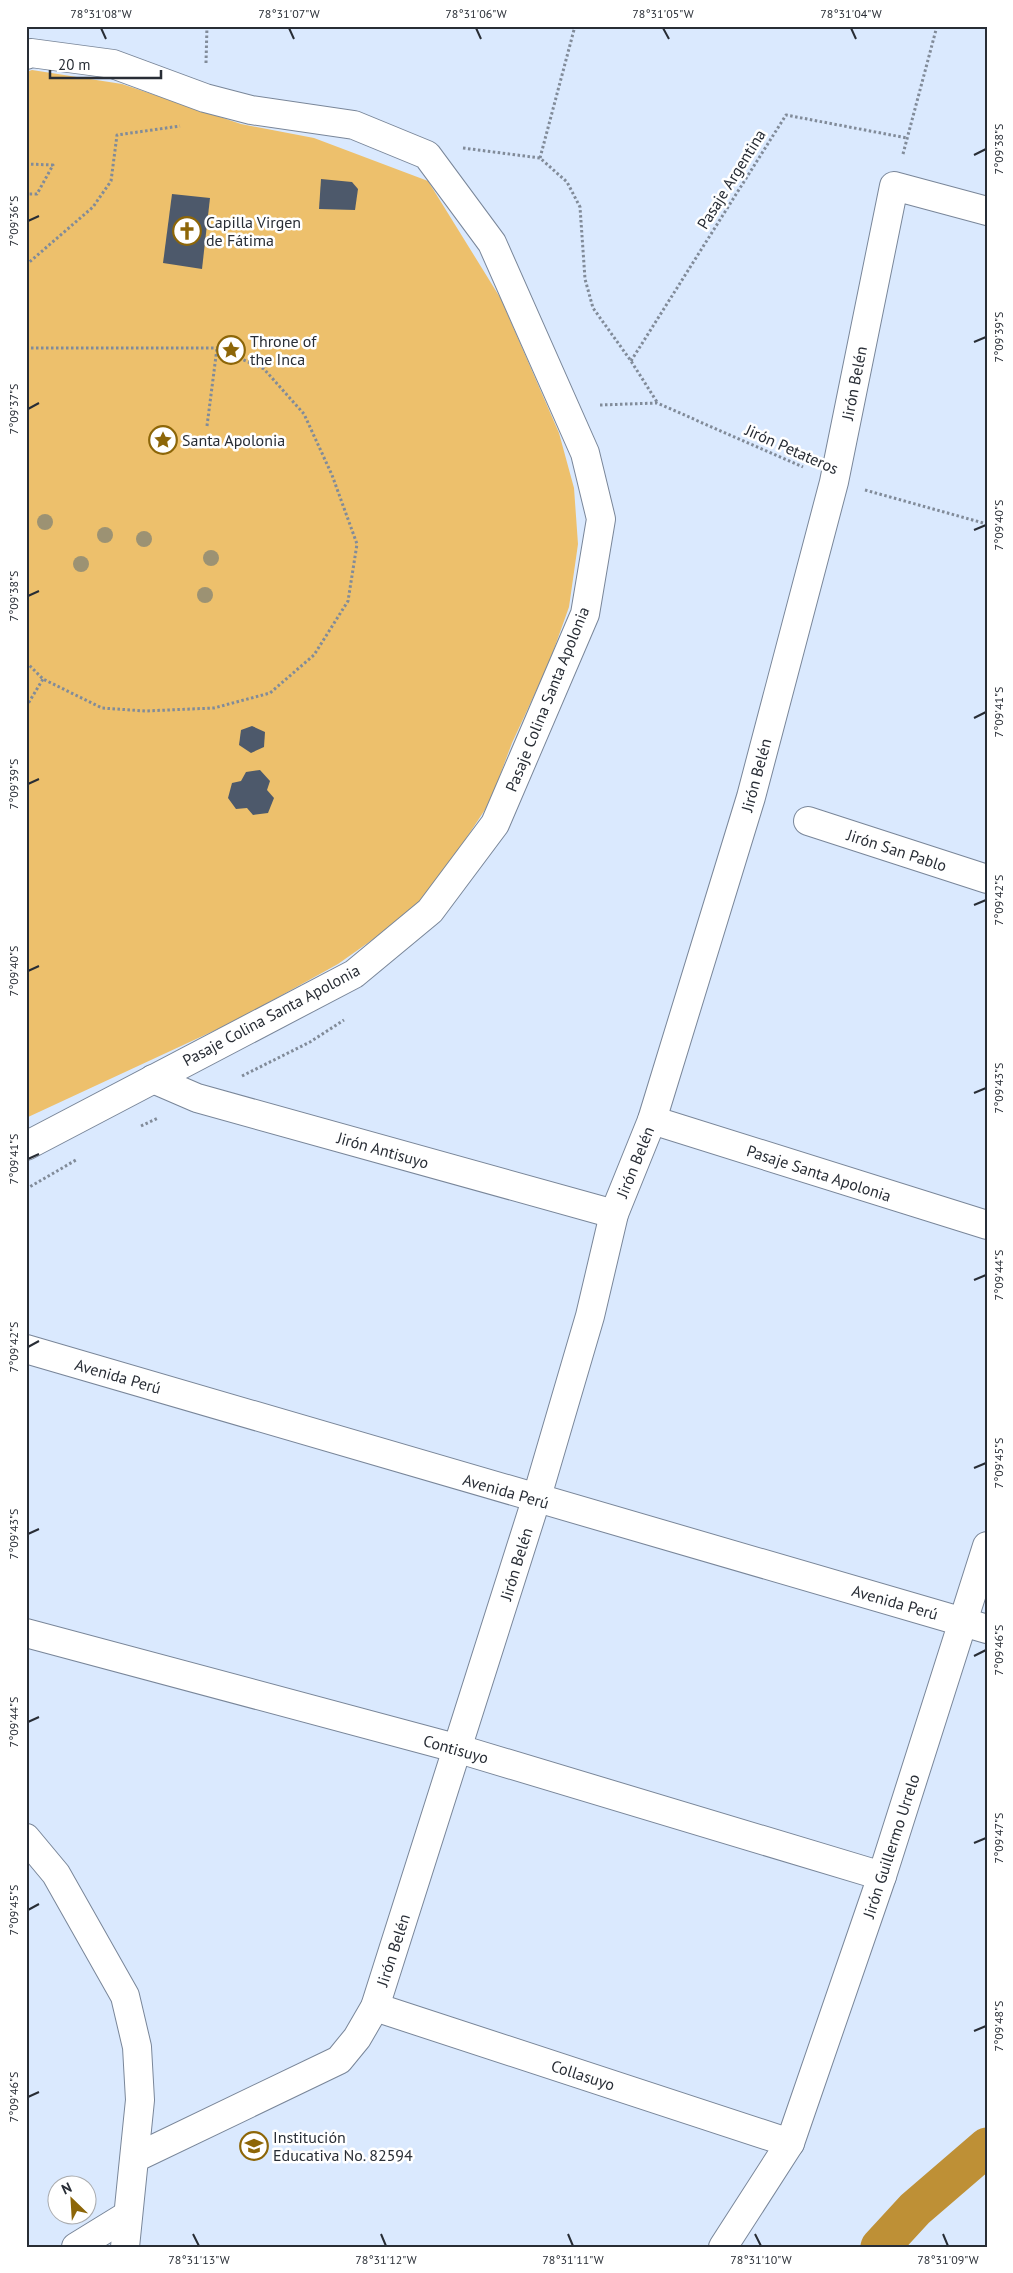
<svg xmlns="http://www.w3.org/2000/svg" width="1013" height="2273" font-family="'PT Sans',sans-serif">
	<style>
		.green { fill: #edc06c }
		.lines { fill: none; stroke-linecap: round; stroke-linejoin: round }
		.canal { stroke: #be9036; stroke-width: 39 }
		.building { fill: #4d596b }
		.minor-casing { stroke: #798699; stroke-width: 30 }
		.tertiary-casing { stroke: #798699; stroke-width: 30 }
		.path { stroke: #818b99; stroke-width: 3; stroke-dasharray: 2.5 2.5; stroke-linecap: butt }
		.minor { stroke: #fff; stroke-width: 28 }
		.tertiary { stroke: #fff; stroke-width: 28 }
		.tree { fill: #9c9273 }
		.ticks { fill: none; stroke: #282d35; stroke-width: 2 }
		.labels { text-anchor: middle; dominant-baseline: central; stroke-width: 5; stroke-linejoin: round; paint-order: stroke }
		.street-label { font-size: 16px; fill: #282d35; stroke: #fff }
		.poi-label { font-size: 16px; fill: #282d35; stroke: #fff; text-anchor: start }
		.neatline { fill: none; stroke: #282d35; stroke-width: 2 }
		.ticks-label { font-size: 12px; text-anchor: middle; fill: #282d35 }
	</style>
	<rect width="100%" height="100%" fill="#dae9fe"/>
	<path class="green" d="M 32,70 L 122,84 L 241,124 L 314,138 L 428,181 L 501,299 L 559,433 L 574,488 L 578,544 L 569,607 L 549,663 L 512,743 L 490,802 L 423,904 L 338,964 L 235,1021 L 26,1118 L 26,72 Z"/>
	<g class="lines">
		<path class="canal" d="M 880,2247 L 915,2209 L 987,2147"/>
	</g>
	<g class="building">
		<path d="M 321,179 L 352,182 L 358,189 L 355,210 L 319,209 Z"/>
		<path d="M 172,194 L 210,198 L 202,269 L 163,263 Z"/>
		<path d="M 252,726 L 265,732 L 264,747 L 251,753 L 239,745 L 241,730 Z"/>
		<path d="M 260,770 L 270,781 L 267,790 L 274,798 L 268,813 L 253,815 L 247,808 L 236,809 L 228,798 L 232,783 L 241,781 L 246,772 Z"/>
	</g>
	<g class="lines">
		<defs>
			<g id="minor">
				<path d="M 26,55 L 31,53 L 113,64 L 205,98 L 251,110 L 354,125 L 427,155 L 492,243 L 585,453 L 601,519 L 585,614 L 495,824 L 430,911 L 354,974 L 26,1146"/>
				<path d="M 808,821 L 987,879"/>
				<path d="M 153,1079 L 197,1098 L 614,1214"/>
				<path d="M 652,1120 L 987,1225"/>
				<path d="M 26,1633 L 459,1749 L 882,1876"/>
				<path d="M 375,2007 L 790,2143"/>
				<path d="M 135,2158 L 339,2060 L 357,2038 L 375,2007 L 536,1500 L 590,1316 L 614,1214 L 652,1120 L 751,797 L 834,482 L 894,186 L 987,211"/>
				<path d="M 76,2247 L 128,2215"/>
				<path d="M 723,2247 L 790,2143 L 882,1876 L 987,1546"/>
			</g>
			<g id="tertiary">
				<path d="M 26,1349 L 987,1629"/>
				<path d="M 26,1838 L 56,1874 L 125,1996 L 137,2047 L 140,2100 L 125,2247"/>
			</g>
		</defs>
		<use href="#minor" class="minor-casing"/>
		<use href="#tertiary" class="tertiary-casing"/>
		<g class="path">
			<path d="M 206,63 L 207,26"/>
			<path d="M 463,148 L 540,158 L 567,182 L 580,207 L 585,279 L 593,308 L 631,361 L 657,402"/>
			<path d="M 903,154 L 937,26"/>
			<path d="M 540,158 L 575,26"/>
			<path d="M 26,164 L 53,165 L 37,194 L 26,194"/>
			<path d="M 26,265 L 93,207 L 111,181 L 117,135 L 180,126"/>
			<path d="M 26,348 L 217,348 L 264,369 L 304,414 L 332,475 L 357,544 L 348,601 L 314,655 L 270,693 L 214,708 L 145,711 L 102,708 L 43,679 L 26,662"/>
			<path d="M 631,361 L 786,115 L 907,138"/>
			<path d="M 600,405 L 657,403 L 803,467"/>
			<path d="M 207,426 L 217,348"/>
			<path d="M 865,490 L 987,524"/>
			<path d="M 26,707 L 43,679"/>
			<path d="M 242,1076 L 310,1042 L 344,1020"/>
			<path d="M 141,1126 L 158,1118"/>
			<path d="M 26,1189 L 76,1160"/>
		</g>
		<use href="#minor" class="minor"/>
		<use href="#tertiary" class="tertiary"/>
	</g>
	<g class="tree">
		<circle cx="45" cy="522" r="8"/>
		<circle cx="105" cy="535" r="8"/>
		<circle cx="144" cy="539" r="8"/>
		<circle cx="211" cy="558" r="8"/>
		<circle cx="81" cy="564" r="8"/>
		<circle cx="205" cy="595" r="8"/>
	</g>
	<path class="ticks" d="M 101,28 L 106,39M 289,28 L 294,39M 476,28 L 481,39M 663,28 L 669,39M 851,28 L 856,39M 974,155 L 986,149M 28,221 L 39,216M 974,342 L 986,337M 28,409 L 39,403M 974,530 L 986,525M 28,596 L 39,591M 974,718 L 986,712M 28,784 L 39,779M 974,905 L 986,900M 28,971 L 39,966M 974,1093 L 986,1088M 28,1159 L 39,1154M 974,1280 L 986,1275M 28,1347 L 39,1341M 974,1468 L 986,1463M 28,1534 L 39,1529M 974,1656 L 986,1650M 28,1722 L 39,1717M 974,1843 L 986,1838M 28,1910 L 39,1904M 974,2031 L 986,2026M 28,2097 L 39,2092M 193,2234 L 199,2246M 381,2234 L 386,2246M 568,2234 L 573,2246M 755,2234 L 761,2246M 943,2234 L 948,2246"/>
	<defs>
		<symbol id="church-ring" viewBox="-11 -11 22 22"><circle r="9.5" fill="#fff" stroke="#8d6608" stroke-width="1.5"/><path d="M-1.2-6h2.4v3.5h3.3v2.4h-3.3V6h-2.4V-.1h-3.3v-2.4h3.3Z" fill="#8d6608"/></symbol>
		<symbol id="sight-ring" viewBox="-11 -11 22 22"><circle r="9.5" fill="#fff" stroke="#8d6608" stroke-width="1.5"/><path d="M0-6L1.8-2.2L6-1.7L2.9 1.2L3.7 5.4L0 3.3L-3.7 5.4L-2.9 1.2L-6-1.7L-1.8-2.2Z" fill="#8d6608"/></symbol>
		<symbol id="school-ring" viewBox="-11 -11 22 22"><circle r="9.5" fill="#fff" stroke="#8d6608" stroke-width="1.5"/><path d="M0-5L7-2L0 1L-7-2ZM-4 1L0 2.5L4 1V4Q0 6-4 4Z" fill="#8d6608"/></symbol>
	</defs>
	<g fill-rule="evenodd">
		<use href="#church-ring" x="171" y="215" width="32" height="32"/>
		<use href="#sight-ring" x="215" y="334" width="32" height="32"/>
		<use href="#sight-ring" x="147" y="424" width="32" height="32"/>
		<use href="#school-ring" x="238" y="2130" width="32" height="32"/>
	</g>
	<g class="labels">
		<g class="street-label">
			<text transform="translate(731 179) rotate(-58)">Pasaje Argentina</text>
			<text transform="translate(854 383) rotate(-79)">Jirón Belén</text>
			<text transform="translate(792 449) rotate(24)">Jirón Petateros</text>
			<text transform="translate(547 699) rotate(-68)">Pasaje Colina Santa Apolonia</text>
			<text transform="translate(756 775) rotate(-75)">Jirón Belén</text>
			<text transform="translate(897 850) rotate(18)">Jirón San Pablo</text>
			<text transform="translate(271 1015) rotate(-28)">Pasaje Colina Santa Apolonia</text>
			<text transform="translate(383 1150) rotate(16)">Jirón Antisuyo</text>
			<text transform="translate(635 1162) rotate(-68)">Jirón Belén</text>
			<text transform="translate(819 1173) rotate(18)">Pasaje Santa Apolonia</text>
			<text transform="translate(118 1376) rotate(16)">Avenida Perú</text>
			<text transform="translate(506 1491) rotate(16)">Avenida Perú</text>
			<text transform="translate(516 1564) rotate(-73)">Jirón Belén</text>
			<text transform="translate(895 1602) rotate(16)">Avenida Perú</text>
			<text transform="translate(456 1749) rotate(16)">Contisuyo</text>
			<text transform="translate(891 1846) rotate(-72)">Jirón Guillermo Urrelo</text>
			<text transform="translate(393 1950) rotate(-72)">Jirón Belén</text>
			<text transform="translate(583 2075) rotate(18)">Collasuyo</text>
		</g>
		<g class="poi-label">
			<text x="206" y="222">Capilla Virgen<tspan x="206" dy="18">de Fátima</tspan></text>
			<text x="250" y="341">Throne of<tspan x="250" dy="18">the Inca</tspan></text>
			<text x="182" y="440">Santa Apolonia</text>
			<text x="273" y="2137">Institución<tspan x="273" dy="18">Educativa No. 82594</tspan></text>
		</g>
	</g>
	<rect width="1013" height="2273" fill="none" stroke="#ffffff" stroke-width="55"/>
	<g transform="translate(72 2200) rotate(335)"><circle r="24" fill="#ffffff" stroke="#a9abae"/>
	<path d="M0-4L9 19L0 12L-9 19Z" fill="#8d6608"/>
	<text y="-8" font-size="14" font-weight="bold" text-anchor="middle" fill="#282d35">N</text>
	</g>
	<path d="M50 70v8h111v-8" fill="none" stroke="#282d35" stroke-width="2.5"/>
	<text x="58" y="70" font-size="15" fill="#282d35" stroke="#ffffff" stroke-width="4" paint-order="stroke">20 m</text>
	<rect x="28" y="28" width="958" height="2218" class="neatline"/>
	<g class="ticks-label">
		<text x="101" y="18">78°31'08"W</text>
		<text x="289" y="18">78°31'07"W</text>
		<text x="476" y="18">78°31'06"W</text>
		<text x="663" y="18">78°31'05"W</text>
		<text x="851" y="18">78°31'04"W</text>
		<text transform="translate(999 149) rotate(-90)" y="4">7°09'38"S</text>
		<text transform="translate(14 221) rotate(-90)" y="4">7°09'36"S</text>
		<text transform="translate(999 337) rotate(-90)" y="4">7°09'39"S</text>
		<text transform="translate(14 409) rotate(-90)" y="4">7°09'37"S</text>
		<text transform="translate(999 525) rotate(-90)" y="4">7°09'40"S</text>
		<text transform="translate(14 596) rotate(-90)" y="4">7°09'38"S</text>
		<text transform="translate(999 712) rotate(-90)" y="4">7°09'41"S</text>
		<text transform="translate(14 784) rotate(-90)" y="4">7°09'39"S</text>
		<text transform="translate(999 900) rotate(-90)" y="4">7°09'42"S</text>
		<text transform="translate(14 971) rotate(-90)" y="4">7°09'40"S</text>
		<text transform="translate(999 1088) rotate(-90)" y="4">7°09'43"S</text>
		<text transform="translate(14 1159) rotate(-90)" y="4">7°09'41"S</text>
		<text transform="translate(999 1275) rotate(-90)" y="4">7°09'44"S</text>
		<text transform="translate(14 1347) rotate(-90)" y="4">7°09'42"S</text>
		<text transform="translate(999 1463) rotate(-90)" y="4">7°09'45"S</text>
		<text transform="translate(14 1534) rotate(-90)" y="4">7°09'43"S</text>
		<text transform="translate(999 1650) rotate(-90)" y="4">7°09'46"S</text>
		<text transform="translate(14 1722) rotate(-90)" y="4">7°09'44"S</text>
		<text transform="translate(999 1838) rotate(-90)" y="4">7°09'47"S</text>
		<text transform="translate(14 1910) rotate(-90)" y="4">7°09'45"S</text>
		<text transform="translate(999 2026) rotate(-90)" y="4">7°09'48"S</text>
		<text transform="translate(14 2097) rotate(-90)" y="4">7°09'46"S</text>
		<text x="199" y="2264">78°31'13"W</text>
		<text x="386" y="2264">78°31'12"W</text>
		<text x="573" y="2264">78°31'11"W</text>
		<text x="761" y="2264">78°31'10"W</text>
		<text x="948" y="2264">78°31'09"W</text>
	</g>
</svg>
